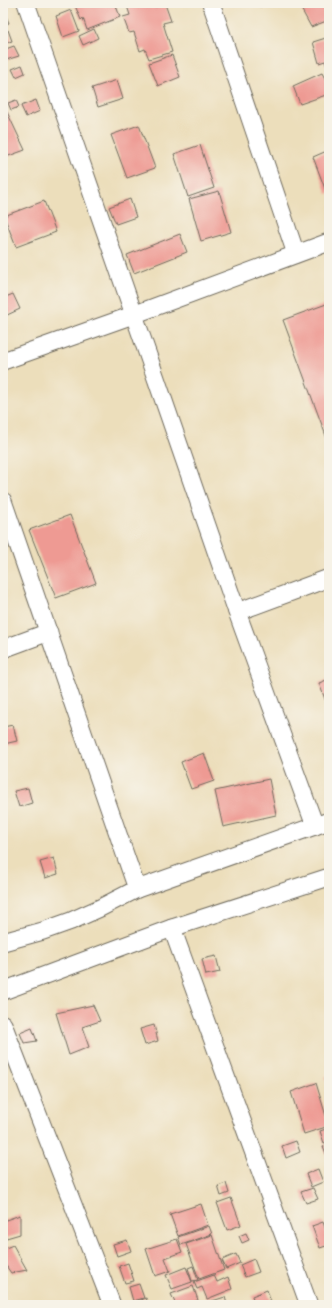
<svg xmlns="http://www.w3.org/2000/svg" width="332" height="1308" font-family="'Old Standard TT',serif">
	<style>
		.building { fill: #ee9a93 }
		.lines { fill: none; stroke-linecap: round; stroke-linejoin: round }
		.minor-casing { stroke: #6f6a5d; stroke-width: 19 }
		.minor { stroke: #fff; stroke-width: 17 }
	</style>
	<rect width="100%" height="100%" fill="#f7f3e8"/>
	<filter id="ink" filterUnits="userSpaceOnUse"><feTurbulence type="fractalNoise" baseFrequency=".025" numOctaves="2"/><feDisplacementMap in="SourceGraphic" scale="8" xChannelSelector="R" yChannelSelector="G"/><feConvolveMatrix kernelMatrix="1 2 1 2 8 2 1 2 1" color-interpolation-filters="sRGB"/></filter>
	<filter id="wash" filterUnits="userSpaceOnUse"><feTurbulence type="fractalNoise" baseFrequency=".012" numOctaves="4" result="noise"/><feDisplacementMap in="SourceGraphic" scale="16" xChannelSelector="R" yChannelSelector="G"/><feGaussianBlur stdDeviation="0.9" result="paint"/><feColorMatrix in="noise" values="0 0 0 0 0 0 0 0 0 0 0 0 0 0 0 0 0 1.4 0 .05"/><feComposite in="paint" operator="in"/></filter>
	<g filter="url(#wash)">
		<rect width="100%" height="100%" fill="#ecdebb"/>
		<g id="blocks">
			<g class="building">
				<path d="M 74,3 L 115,3 L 120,17 L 87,30 L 83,18 L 81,20 Z"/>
				<path d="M 126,3 L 154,3 L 155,7 L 165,4 L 171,21 L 163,23 L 172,52 L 149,59 L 145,49 L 140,51 L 134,32 L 129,33 L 123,17 L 130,15 Z"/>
				<path d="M 258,3 L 269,3 L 260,7 Z"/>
				<path d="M 298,3 L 329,3 L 329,20 L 311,27 Z"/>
				<path d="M 3,9 L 9,23 L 3,25 Z"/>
				<path d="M 71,10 L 79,31 L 63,37 L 56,16 Z"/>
				<path d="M 94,29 L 98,38 L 83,45 L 79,36 Z"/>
				<path d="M 8,30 L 12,41 L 3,44 L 3,32 Z"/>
				<path d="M 329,37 L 329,72 L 325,61 L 319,63 L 313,42 Z"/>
				<path d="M 14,46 L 19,56 L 6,60 L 3,50 Z"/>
				<path d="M 172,55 L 180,77 L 158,86 L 149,63 Z"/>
				<path d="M 22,65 L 25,73 L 16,77 L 12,69 Z"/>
				<path d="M 322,73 L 329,86 L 329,94 L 300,104 L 293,86 Z"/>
				<path d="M 117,80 L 123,99 L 98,107 L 92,88 Z"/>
				<path d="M 16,100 L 19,107 L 11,110 L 8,103 Z"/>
				<path d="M 36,100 L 40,111 L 26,117 L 21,106 Z"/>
				<path d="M 7,112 L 25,150 L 3,158 L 3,113 Z"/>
				<path d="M 139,125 L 155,168 L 127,178 L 111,135 Z"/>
				<path d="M 200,145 L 214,188 L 188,197 L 174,154 Z"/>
				<path d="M 329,150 L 329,193 L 327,194 L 313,157 Z"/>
				<path d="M 219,191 L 231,232 L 201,241 L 189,199 Z"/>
				<path d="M 130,199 L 136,217 L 116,224 L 109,207 Z"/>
				<path d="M 44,201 L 56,232 L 16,247 L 4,216 Z"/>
				<path d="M 180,234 L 187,252 L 134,273 L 127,255 Z"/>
				<path d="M 13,294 L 20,309 L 5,316 L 3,312 L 3,298 Z"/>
				<path d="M 329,303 L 329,444 L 283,320 Z"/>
				<path d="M 70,515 L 96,583 L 56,598 L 29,530 Z"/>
				<path d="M 329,679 L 329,710 L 319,683 Z"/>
				<path d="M 13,725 L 17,741 L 4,744 L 3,727 Z"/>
				<path d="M 204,753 L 214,781 L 191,789 L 181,762 Z"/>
				<path d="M 269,779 L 276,815 L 223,827 L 215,791 Z"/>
				<path d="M 28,788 L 32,803 L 19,807 L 14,791 Z"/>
				<path d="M 54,858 L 58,874 L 45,878 L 40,862 Z"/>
				<path d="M 216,956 L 220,972 L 206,975 L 202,959 Z"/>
				<path d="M 93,1005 L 100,1021 L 82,1027 L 89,1047 L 69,1055 L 56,1013 Z"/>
				<path d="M 154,1025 L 158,1041 L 145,1045 L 140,1029 Z"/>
				<path d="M 32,1028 L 37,1041 L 24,1043 L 20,1033 Z"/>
				<path d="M 329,1076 L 329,1089 L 325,1077 Z"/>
				<path d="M 316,1083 L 329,1126 L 304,1134 L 291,1092 Z"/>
				<path d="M 329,1128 L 329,1141 L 324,1143 L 320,1131 Z"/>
				<path d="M 296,1141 L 300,1152 L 286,1158 L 282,1146 Z"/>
				<path d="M 329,1144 L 329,1155 L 327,1156 L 323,1146 Z"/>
				<path d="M 318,1169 L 323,1182 L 311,1187 L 306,1174 Z"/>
				<path d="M 226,1183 L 229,1193 L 221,1196 L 218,1186 Z"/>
				<path d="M 313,1188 L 318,1199 L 306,1203 L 301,1192 Z"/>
				<path d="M 231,1198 L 241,1225 L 227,1230 L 217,1203 Z"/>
				<path d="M 201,1204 L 208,1225 L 178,1236 L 170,1214 Z"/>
				<path d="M 20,1215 L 20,1234 L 3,1239 L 3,1221 Z"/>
				<path d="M 323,1222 L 329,1239 L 329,1245 L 320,1248 L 312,1226 Z"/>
				<path d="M 209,1226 L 212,1234 L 181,1245 L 178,1237 Z"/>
				<path d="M 246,1233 L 249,1240 L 242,1243 L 239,1236 Z"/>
				<path d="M 212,1235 L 224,1270 L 199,1279 L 186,1244 Z"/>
				<path d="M 177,1239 L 182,1252 L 165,1258 L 170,1271 L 155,1276 L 146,1249 Z"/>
				<path d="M 127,1240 L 131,1251 L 117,1256 L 113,1244 Z"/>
				<path d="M 13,1245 L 27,1270 L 11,1273 L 4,1263 L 3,1264 L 3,1249 Z"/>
				<path d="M 236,1254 L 240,1263 L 226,1269 L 222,1260 Z"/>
				<path d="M 254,1259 L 259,1272 L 245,1277 L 240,1265 Z"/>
				<path d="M 128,1263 L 134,1281 L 125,1283 L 119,1266 Z"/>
				<path d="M 193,1266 L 198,1280 L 192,1281 L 188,1268 Z"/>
				<path d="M 186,1267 L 192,1282 L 172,1289 L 166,1275 Z"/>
				<path d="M 214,1275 L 217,1282 L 228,1277 L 232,1289 L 207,1299 L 202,1287 L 197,1289 L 194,1282 Z"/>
				<path d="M 139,1284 L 144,1298 L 133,1301 L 129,1287 Z"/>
				<path d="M 193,1286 L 198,1300 L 191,1303 L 192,1305 L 176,1305 L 171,1294 Z"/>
				<path d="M 267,1290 L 271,1302 L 263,1305 L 255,1305 L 252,1296 Z"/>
				<path d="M 225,1297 L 227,1304 L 226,1305 L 210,1305 L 209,1302 Z"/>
				<path d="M 146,1298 L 149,1305 L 135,1305 L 134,1303 Z"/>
			</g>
		</g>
	</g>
	<g filter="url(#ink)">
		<use href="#blocks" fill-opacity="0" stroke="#6f6a5d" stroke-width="1"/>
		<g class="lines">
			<defs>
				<g id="minor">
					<path d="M 26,3 L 237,612 L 315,826"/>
					<path d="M 211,3 L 296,254"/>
					<path d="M 3,361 L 133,315 L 329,242"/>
					<path d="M 3,501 L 137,889"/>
					<path d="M 237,612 L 329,578"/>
					<path d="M 3,649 L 49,632"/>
					<path d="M 172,928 L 309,1305"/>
					<path d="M 3,942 L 43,931 L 71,921 L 100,908 L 137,889 L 329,821"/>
					<path d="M 3,991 L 172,928 L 329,877"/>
					<path d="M 3,1024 L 112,1305"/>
				</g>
			</defs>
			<use href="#minor" class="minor-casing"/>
			<use href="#minor" class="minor"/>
		</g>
	</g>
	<rect width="332" height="1308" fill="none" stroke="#f7f3e8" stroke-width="16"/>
</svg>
